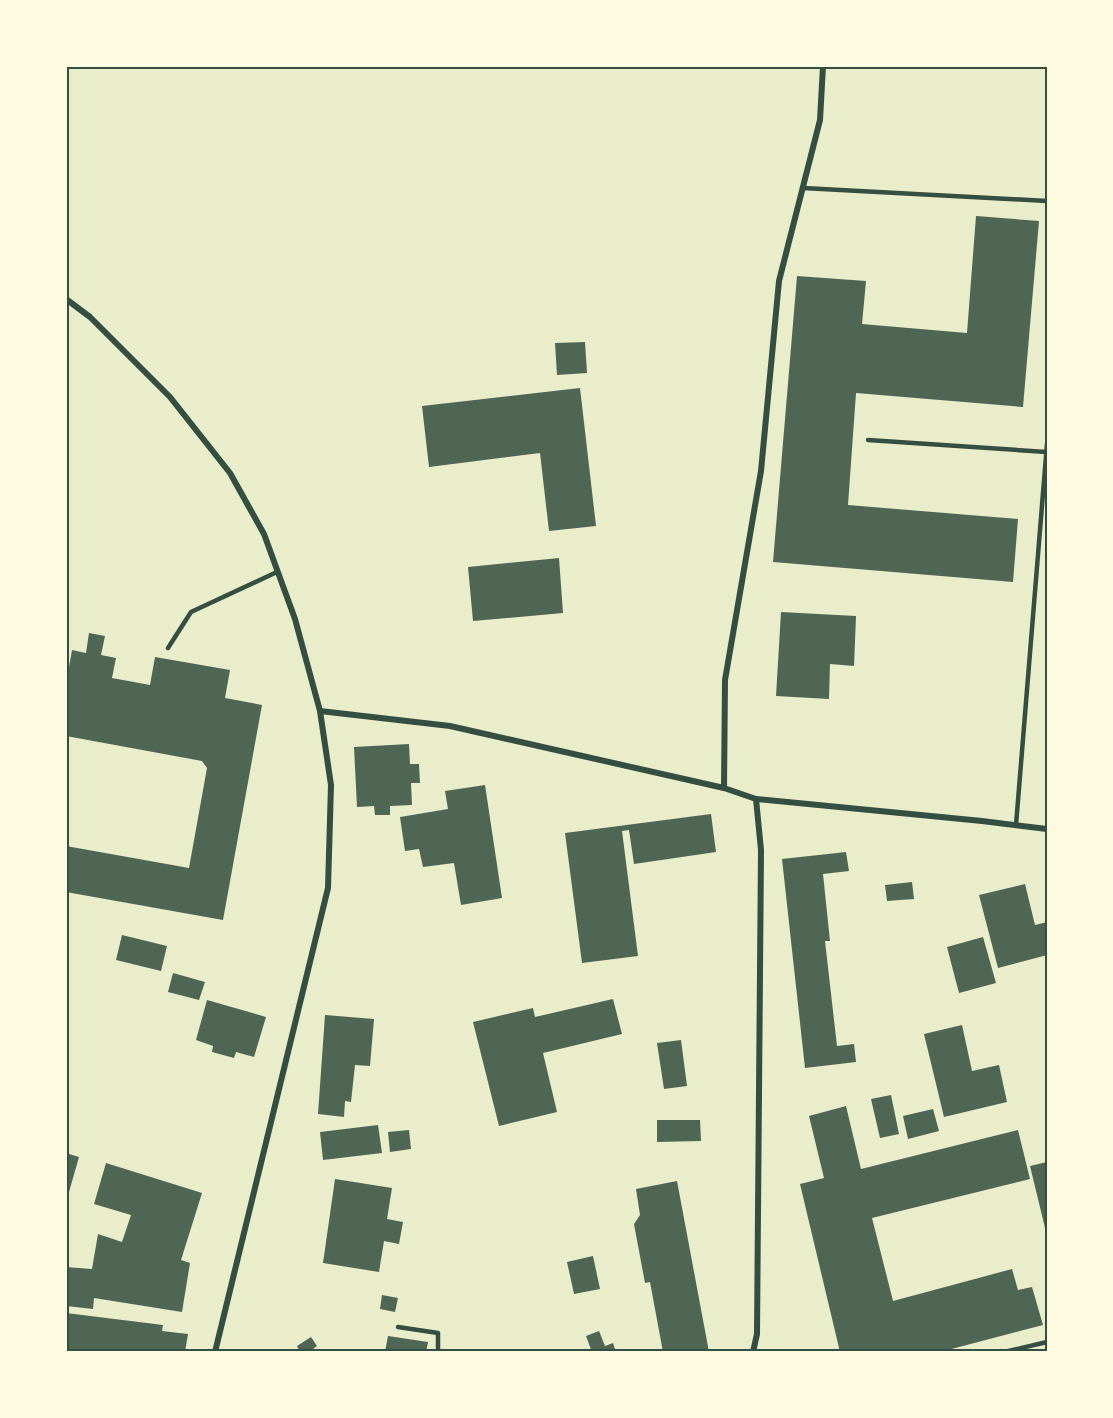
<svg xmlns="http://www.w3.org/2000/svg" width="1113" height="1418" font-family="Lato,sans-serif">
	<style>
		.building { fill: #4f6655 }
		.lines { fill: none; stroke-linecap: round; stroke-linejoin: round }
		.service { stroke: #344e41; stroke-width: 4.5 }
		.minor { stroke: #344e41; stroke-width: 6 }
		.neatline { fill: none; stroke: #344e41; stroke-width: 2 }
	</style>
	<rect width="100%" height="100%" fill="#e9edc9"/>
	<g class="building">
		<path d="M 976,216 L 1039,221 L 1023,407 L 856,393 L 848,505 L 1018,519 L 1013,582 L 773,562 L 797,276 L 866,281 L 862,324 L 967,333 Z"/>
		<path d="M 585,342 L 587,373 L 557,375 L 555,343 Z"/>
		<path d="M 580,388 L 596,526 L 549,531 L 540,453 L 429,467 L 422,406 Z"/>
		<path d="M 559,558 L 563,613 L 473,621 L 468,567 Z"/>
		<path d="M 781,612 L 856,616 L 854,666 L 830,664 L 829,699 L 776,696 Z"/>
		<path d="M 89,633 L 105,636 L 101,655 L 116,658 L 112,678 L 150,685 L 155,657 L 230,670 L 225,698 L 262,705 L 223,920 L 66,892 L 66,846 L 189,868 L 207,768 L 202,761 L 66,736 L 66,684 L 72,650 L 86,653 Z"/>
		<path d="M 409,744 L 410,764 L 419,764 L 420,783 L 411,783 L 412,805 L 390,806 L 390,815 L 375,815 L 374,806 L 357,807 L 354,747 Z"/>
		<path d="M 485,785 L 502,898 L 461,905 L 454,863 L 423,867 L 419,849 L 405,851 L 400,817 L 448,809 L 445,791 Z"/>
		<path d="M 711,814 L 716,852 L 634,864 L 629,830 L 622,831 L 638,956 L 582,963 L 565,833 Z"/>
		<path d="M 846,852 L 849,871 L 823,874 L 830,941 L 825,941 L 837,1046 L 854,1044 L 856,1062 L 805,1068 L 782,859 Z"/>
		<path d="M 912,882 L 914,899 L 887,901 L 885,885 Z"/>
		<path d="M 1025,884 L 1035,925 L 1047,922 L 1047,955 L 998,968 L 979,895 Z"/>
		<path d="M 122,935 L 167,946 L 161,971 L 116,960 Z"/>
		<path d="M 983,937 L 996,983 L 959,993 L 947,947 Z"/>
		<path d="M 173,973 L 205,982 L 199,1000 L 168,992 Z"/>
		<path d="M 613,999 L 622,1034 L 543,1053 L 557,1112 L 499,1126 L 473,1022 L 533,1008 L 535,1017 Z"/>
		<path d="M 207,1000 L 266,1017 L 254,1057 L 236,1052 L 234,1058 L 212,1052 L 213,1046 L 196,1040 Z"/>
		<path d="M 325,1015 L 374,1019 L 370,1066 L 355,1065 L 351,1102 L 345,1101 L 344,1117 L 318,1114 Z"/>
		<path d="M 962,1025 L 972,1071 L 999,1065 L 1007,1102 L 944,1117 L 924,1034 Z"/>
		<path d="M 681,1040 L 687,1086 L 664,1089 L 657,1043 Z"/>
		<path d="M 891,1095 L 899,1134 L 880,1138 L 871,1099 Z"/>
		<path d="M 846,1106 L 861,1169 L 1018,1130 L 1030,1179 L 872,1218 L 893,1301 L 1012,1269 L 1018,1290 L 1032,1287 L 1043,1325 L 940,1352 L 840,1352 L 800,1184 L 824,1178 L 809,1116 Z"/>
		<path d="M 933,1109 L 939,1131 L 908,1139 L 903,1116 Z"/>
		<path d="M 657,1120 L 700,1120 L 701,1141 L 657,1142 Z"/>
		<path d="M 378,1125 L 382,1153 L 323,1160 L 320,1132 Z"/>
		<path d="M 409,1130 L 411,1149 L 390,1152 L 388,1132 Z"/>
		<path d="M 66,1153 L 79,1157 L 67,1199 L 66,1199 Z"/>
		<path d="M 1047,1162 L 1047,1232 L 1046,1232 L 1030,1166 Z"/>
		<path d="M 106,1163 L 202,1193 L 181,1260 L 190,1263 L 182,1312 L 94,1298 L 93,1309 L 66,1306 L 66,1267 L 92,1269 L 98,1234 L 122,1242 L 131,1215 L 94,1204 Z"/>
		<path d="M 335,1179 L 392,1188 L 387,1219 L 403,1222 L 399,1244 L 384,1241 L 379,1272 L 323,1263 Z"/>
		<path d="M 677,1181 L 709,1352 L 663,1352 L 650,1282 L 645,1283 L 634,1224 L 640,1215 L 636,1189 Z"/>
		<path d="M 593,1256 L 600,1289 L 574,1294 L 567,1262 Z"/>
		<path d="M 382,1295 L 398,1298 L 395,1312 L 380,1309 Z"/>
		<path d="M 66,1313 L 163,1325 L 162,1331 L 188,1334 L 185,1352 L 66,1352 Z"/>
		<path d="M 599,1331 L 605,1346 L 613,1343 L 616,1352 L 592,1352 L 586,1336 Z"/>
		<path d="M 388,1336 L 428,1342 L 426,1352 L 385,1352 Z"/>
		<path d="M 311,1337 L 317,1346 L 309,1352 L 300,1352 L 297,1346 Z"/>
	</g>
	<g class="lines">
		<g class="service">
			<path d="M 803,188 L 1047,201"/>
			<path d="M 868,440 L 1046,452"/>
			<path d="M 168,648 L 191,612 L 277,572"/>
			<path d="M 1016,825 L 1047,444"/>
			<path d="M 398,1327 L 438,1333 L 438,1352"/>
			<path d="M 1004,1352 L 1047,1342"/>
		</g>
		<g class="minor">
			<path d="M 66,299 L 90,317 L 170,397 L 230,473 L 264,534 L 295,619 L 320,711 L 331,785 L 328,888 L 215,1352"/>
			<path d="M 320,711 L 450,726 L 724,788 L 756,799 L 761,850 L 757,1334 L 753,1352"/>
			<path d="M 724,788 L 725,680 L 761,471 L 779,281 L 820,120 L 823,66"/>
			<path d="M 756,799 L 982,821 L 1047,829"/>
		</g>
	</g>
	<rect width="1113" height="1418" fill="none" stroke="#fefae0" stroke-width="135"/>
	<rect x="68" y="68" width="978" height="1282" class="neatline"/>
</svg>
